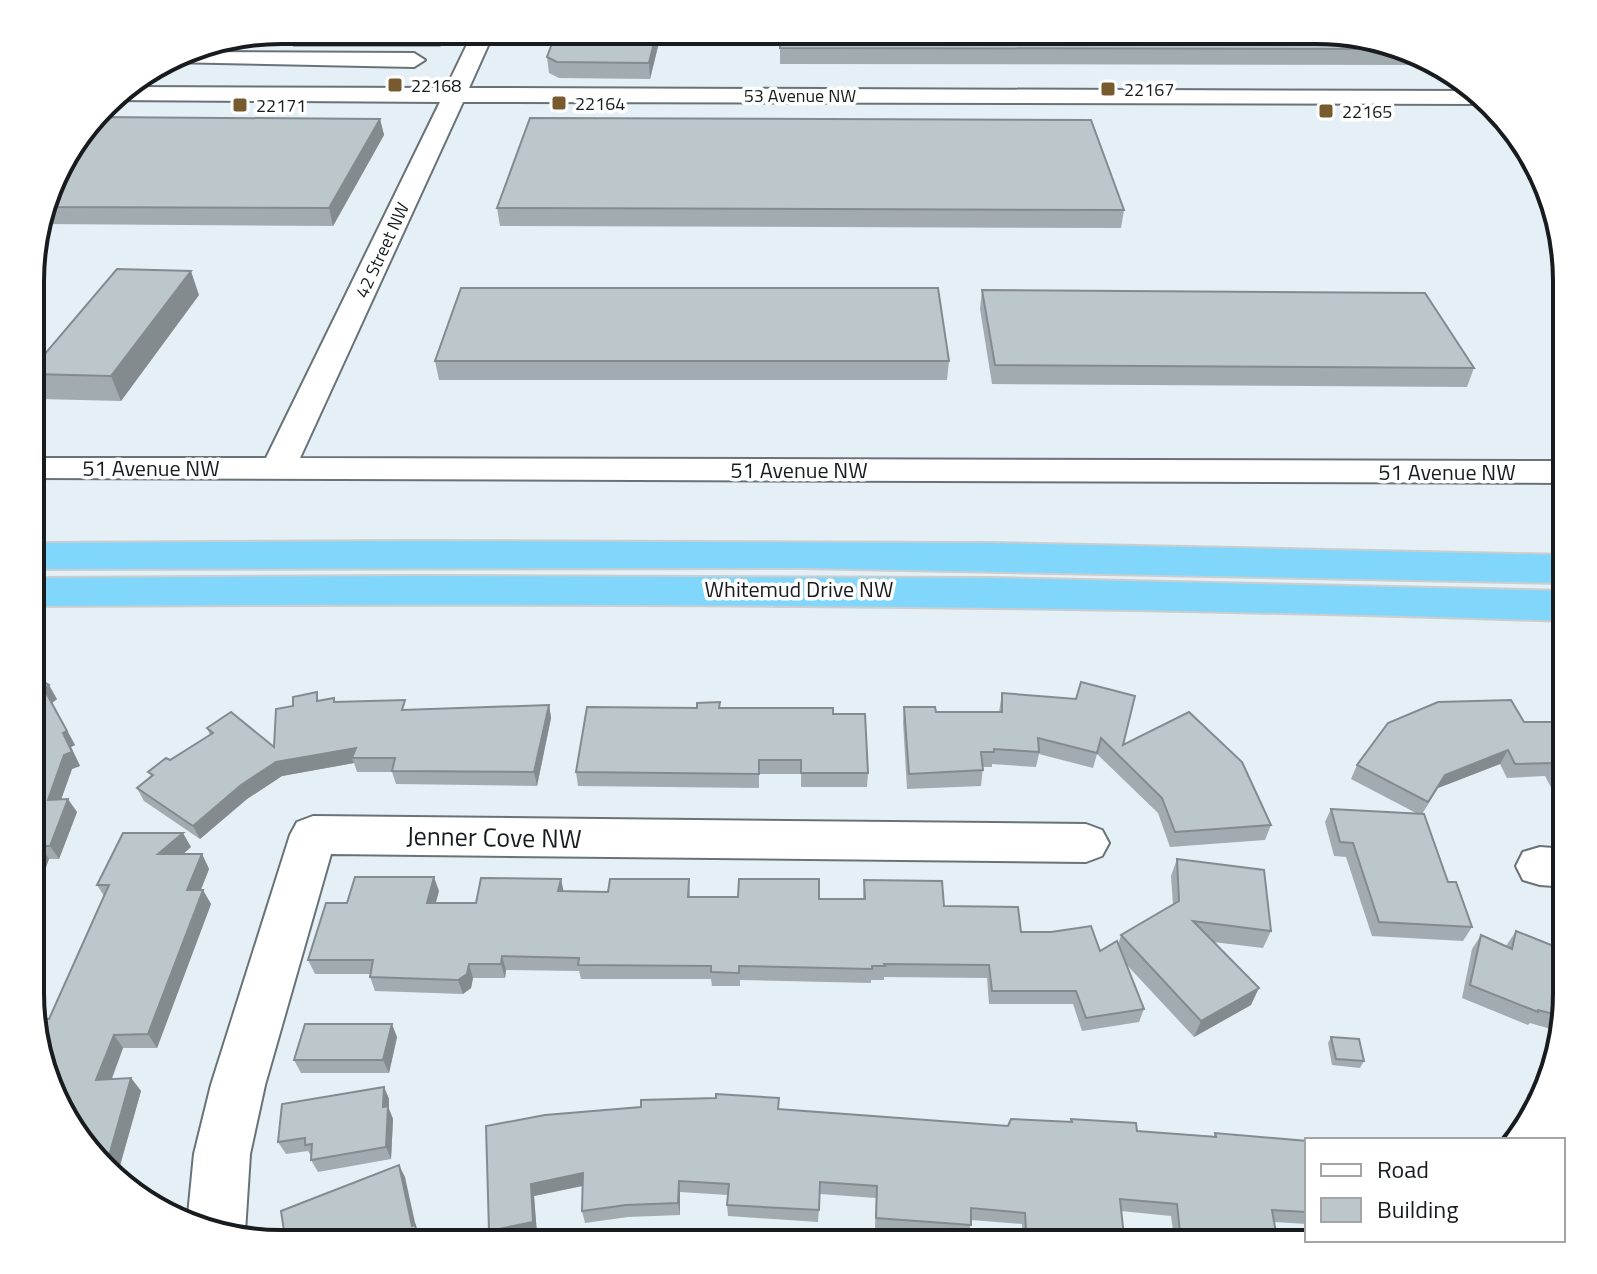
<svg xmlns="http://www.w3.org/2000/svg" width="1597" height="1274" font-family="'Titillium Web',sans-serif">
	<style>
		.lines { fill: none; stroke-linecap: round; stroke-linejoin: round }
		.minor-casing { stroke: #697377; stroke-width: 4 }
		.highway-casing { stroke: #cccdce; stroke-width: 4 }
		.minor { fill: #fff; fill-rule: evenodd }
		.highway { fill: #81d7fb; fill-rule: evenodd }
		.wall { fill: #a2abaf }
		.shaded-wall { fill: #848b8f }
		.building { fill: #bcc7cc; stroke: #848b8f; stroke-width: 2 }
		.poi-dot { fill: #775a2d; stroke: #fff; stroke-width: 3 }
		.labels { text-anchor: middle; dominant-baseline: central; stroke-width: 7; stroke-linejoin: round; paint-order: stroke }
		.far-poi-label { font-size: 18px; fill: #181c1e; stroke: #fff; text-anchor: start }
		.far-street-label { font-size: 18px; fill: #181c1e; stroke: #fff }
		.street-label { font-size: 22px; fill: #181c1e; stroke: #fff }
		.near-street-label { font-size: 26px; fill: #181c1e; stroke: #fff }
		.rim { fill: none; stroke: #181c1e; stroke-width: 4 }
	</style>
	<rect width="100%" height="100%" fill="#e4f0f5"/>
	<g class="lines">
		<defs>
			<g id="minor">
				<path d="M 474,30 L 495,30 L 469,88 L 1479,91 L 1490,104 L 463,102 L 300,458 L 1567,461 L 1567,483 L 32,478 L 32,458 L 266,458 L 440,102 L 110,100 L 124,87 L 446,88 Z"/>
				<path d="M 186,52 L 414,53 L 425,60 L 414,67 L 167,62 Z"/>
				<path d="M 313,816 L 1086,824 L 1102,830 L 1109,843 L 1102,856 L 1086,862 L 331,854 L 265,1085 L 250,1154 L 245,1232 L 243,1238 L 187,1225 L 194,1154 L 211,1085 L 290,835 L 297,822 Z"/>
				<path d="M 1540,847 L 1567,849 L 1567,887 L 1540,885 L 1523,880 L 1516,866 L 1523,852 Z"/>
			</g>
			<g id="highway">
				<path d="M 416,541 L 991,543 L 1567,555 L 1567,583 L 800,568 L 32,569 L 32,543 Z"/>
				<path d="M 415,576 L 991,578 L 1567,591 L 1567,621 C 1055,604 543,603 31,606 L 32,578 Z"/>
			</g>
		</defs>
		<use href="#minor" class="minor-casing"/>
		<use href="#highway" class="highway-casing"/>
		<use href="#minor" class="minor"/>
		<use href="#highway" class="highway"/>
	</g>
	<g class="wall">
		<path d="M 289,30 L 450,30 L 440,47 L 293,47 Z"/>
		<path d="M 557,30 L 662,30 L 650,79 L 559,78 L 549,73 L 547,57 Z"/>
		<path d="M 780,30 L 1412,49 L 1430,61 L 1429,65 L 780,64 Z"/>
		<path d="M 232,38 L 229,42 L 211,42 Z"/>
		<path d="M 380,119 L 384,135 L 333,226 L 40,224 L 63,156 Z"/>
		<path d="M 497,208 L 1124,210 L 1121,228 L 500,226 Z"/>
		<path d="M 982,290 L 1474,368 L 1467,387 L 992,384 L 980,309 Z"/>
		<path d="M 199,295 L 121,401 L 40,399 L 32,382 L 32,369 Z"/>
		<path d="M 435,361 L 949,361 L 947,380 L 439,380 Z"/>
		<path d="M 31,675 L 57,699 L 52,703 L 75,745 L 71,747 L 80,766 L 72,769 L 61,799 L 77,812 L 59,859 L 49,859 L 38,888 L 31,888 Z"/>
		<path d="M 1002,693 L 1123,745 L 1271,825 L 1265,840 L 1170,847 L 1158,813 L 1097,754 L 1093,768 L 1039,754 L 1036,767 L 992,764 L 992,767 L 983,767 L 981,786 L 907,789 L 903,722 L 904,707 L 936,712 L 999,712 Z"/>
		<path d="M 320,701 L 408,710 L 549,705 L 551,718 L 537,786 L 396,784 L 392,772 L 357,772 L 354,763 L 282,776 L 247,799 L 200,839 L 144,801 L 137,788 L 151,776 L 148,772 L 170,760 L 210,735 L 207,728 L 274,747 Z"/>
		<path d="M 720,708 L 833,714 L 868,773 L 867,787 L 801,787 L 801,774 L 759,774 L 759,788 L 578,786 L 576,772 Z"/>
		<path d="M 1524,722 L 1567,722 L 1567,797 L 1556,797 L 1545,776 L 1507,778 L 1500,764 L 1438,788 L 1422,814 L 1448,882 L 1472,927 L 1463,941 L 1372,936 L 1346,857 L 1334,856 L 1325,822 L 1331,809 L 1416,813 L 1351,779 L 1357,765 Z"/>
		<path d="M 191,847 L 183,854 L 202,854 L 209,869 L 201,890 L 211,904 L 157,1048 L 123,1048 L 112,1079 L 131,1078 L 141,1091 L 117,1176 L 112,1177 L 56,1104 L 49,1019 L 104,896 L 97,885 Z"/>
		<path d="M 1177,859 L 1271,931 L 1263,948 L 1213,942 L 1251,1005 L 1194,1037 L 1125,963 L 1144,1009 L 1139,1022 L 1082,1031 L 1073,1004 L 989,1004 L 987,978 L 884,977 L 884,980 L 871,980 L 871,983 L 740,980 L 740,986 L 712,986 L 711,979 L 581,979 L 579,971 L 506,970 L 505,978 L 473,978 L 471,988 L 463,994 L 375,991 L 370,977 L 370,974 L 315,974 L 308,960 L 347,903 L 439,891 L 435,903 L 476,903 L 561,879 L 563,891 L 608,892 L 689,879 L 690,897 L 819,899 L 863,899 L 864,880 L 1021,932 L 1100,951 L 1118,945 L 1121,935 L 1173,905 L 1171,876 Z"/>
		<path d="M 1516,931 L 1565,951 L 1566,948 L 1566,1010 L 1561,1032 L 1530,1023 L 1528,1025 L 1462,998 L 1472,949 L 1481,935 L 1506,946 Z"/>
		<path d="M 397,1037 L 389,1073 L 301,1073 L 294,1060 Z"/>
		<path d="M 1331,1037 L 1364,1061 L 1360,1068 L 1332,1065 L 1328,1043 Z"/>
		<path d="M 1537,1083 L 1548,1089 L 1533,1113 L 1527,1095 Z"/>
		<path d="M 384,1087 L 389,1099 L 389,1109 L 393,1119 L 391,1159 L 318,1172 L 311,1160 L 311,1156 L 308,1151 L 286,1154 L 278,1142 Z"/>
		<path d="M 779,1109 L 1008,1126 L 1070,1122 L 1071,1119 L 1137,1131 L 1214,1136 L 1215,1133 L 1307,1141 L 1307,1224 L 1274,1222 L 1278,1244 L 1175,1244 L 1171,1216 L 1121,1211 L 1124,1237 L 1121,1244 L 1063,1244 L 1023,1240 L 1022,1224 L 971,1220 L 969,1236 L 875,1229 L 876,1198 L 820,1194 L 818,1222 L 728,1216 L 727,1205 L 728,1195 L 680,1192 L 680,1215 L 628,1217 L 585,1223 L 582,1211 L 583,1186 L 534,1196 L 537,1234 L 494,1242 L 486,1126 Z"/>
		<path d="M 1320,1240 L 1336,1240 L 1320,1243 Z"/>
	</g>
	<g class="shaded-wall">
		<path d="M 437,30 L 450,30 L 440,47 Z"/>
		<path d="M 657,30 L 662,30 L 650,79 L 649,63 Z"/>
		<path d="M 380,119 L 384,135 L 333,226 L 329,208 Z"/>
		<path d="M 191,271 L 199,295 L 121,401 L 111,376 Z"/>
		<path d="M 49,685 L 57,699 L 52,703 L 75,745 L 71,747 L 80,766 L 72,769 L 56,814 L 48,800 L 44,689 Z"/>
		<path d="M 549,705 L 551,718 L 537,786 L 534,772 Z"/>
		<path d="M 356,748 L 352,758 L 354,763 L 282,776 L 247,799 L 200,839 L 193,826 L 241,785 L 276,762 Z"/>
		<path d="M 1508,750 L 1500,764 L 1438,788 L 1421,815 L 1445,775 Z"/>
		<path d="M 68,799 L 77,812 L 59,859 L 50,846 Z"/>
		<path d="M 183,833 L 191,847 L 166,869 L 158,854 Z"/>
		<path d="M 41,846 L 49,859 L 38,888 L 31,878 L 31,869 Z"/>
		<path d="M 202,854 L 209,869 L 195,904 L 187,890 Z"/>
		<path d="M 434,877 L 439,891 L 432,917 L 427,903 Z"/>
		<path d="M 561,879 L 564,893 L 558,891 Z"/>
		<path d="M 203,890 L 211,904 L 157,1048 L 148,1034 Z"/>
		<path d="M 502,956 L 506,970 L 505,978 L 501,964 Z"/>
		<path d="M 469,964 L 473,978 L 471,988 L 463,994 L 458,980 Z"/>
		<path d="M 1259,988 L 1251,1005 L 1194,1037 L 1201,1021 Z"/>
		<path d="M 392,1024 L 397,1037 L 389,1073 L 383,1060 Z"/>
		<path d="M 114,1035 L 123,1048 L 106,1093 L 96,1080 Z"/>
		<path d="M 131,1078 L 141,1091 L 117,1176 L 107,1163 Z"/>
		<path d="M 384,1087 L 389,1099 L 389,1109 L 393,1119 L 391,1159 L 386,1147 L 383,1107 Z"/>
		<path d="M 399,1165 L 405,1177 L 416,1227 L 423,1244 L 420,1244 L 412,1226 Z"/>
		<path d="M 583,1173 L 586,1185 L 534,1196 L 537,1234 L 494,1242 L 489,1231 L 531,1184 Z"/>
		<path d="M 679,1181 L 680,1192 L 680,1215 L 678,1203 Z"/>
	</g>
	<g class="building">
		<path d="M 557,30 L 657,30 L 649,63 L 557,62 L 547,57 Z"/>
		<path d="M 780,30 L 1332,31 L 1410,49 L 780,48 Z"/>
		<path d="M 95,117 L 380,119 L 329,208 L 46,207 L 63,156 Z"/>
		<path d="M 530,118 L 1091,120 L 1124,210 L 497,208 Z"/>
		<path d="M 117,269 L 191,271 L 111,376 L 32,374 L 32,369 Z"/>
		<path d="M 461,288 L 938,288 L 949,361 L 435,361 Z"/>
		<path d="M 982,290 L 1425,293 L 1474,368 L 995,365 Z"/>
		<path d="M 31,675 L 49,685 L 44,689 L 67,731 L 63,733 L 72,752 L 64,755 L 48,800 L 68,799 L 50,846 L 41,846 L 31,869 Z"/>
		<path d="M 1081,682 L 1135,696 L 1123,745 L 1189,712 L 1242,762 L 1271,825 L 1175,832 L 1162,798 L 1101,738 L 1097,753 L 1038,738 L 1039,752 L 994,749 L 994,752 L 981,752 L 983,770 L 909,774 L 904,707 L 935,707 L 936,712 L 1002,712 L 1002,693 L 1076,699 Z"/>
		<path d="M 317,692 L 317,701 L 334,698 L 334,702 L 405,700 L 402,710 L 549,705 L 534,772 L 392,771 L 395,758 L 352,758 L 356,748 L 276,762 L 241,785 L 193,826 L 137,788 L 153,775 L 148,772 L 166,758 L 170,760 L 213,733 L 207,728 L 231,712 L 274,747 L 276,709 L 293,706 L 293,697 Z"/>
		<path d="M 1511,700 L 1524,722 L 1567,722 L 1567,783 L 1564,783 L 1553,763 L 1515,764 L 1508,750 L 1445,775 L 1428,802 L 1357,765 L 1388,723 L 1438,702 Z"/>
		<path d="M 720,702 L 719,708 L 833,708 L 833,714 L 865,714 L 868,773 L 801,773 L 801,760 L 759,760 L 759,774 L 576,772 L 587,707 L 697,708 L 697,703 Z"/>
		<path d="M 1331,809 L 1424,814 L 1448,882 L 1456,882 L 1472,927 L 1379,922 L 1353,843 L 1340,842 Z"/>
		<path d="M 123,833 L 183,833 L 158,854 L 202,854 L 187,890 L 203,890 L 148,1034 L 114,1035 L 96,1080 L 131,1078 L 107,1163 L 102,1164 L 56,1104 L 33,1019 L 49,1019 L 109,885 L 97,885 Z"/>
		<path d="M 1177,859 L 1264,870 L 1271,931 L 1193,921 L 1259,988 L 1201,1021 L 1121,935 L 1179,901 Z"/>
		<path d="M 355,877 L 434,877 L 427,903 L 476,903 L 481,878 L 561,879 L 558,891 L 608,892 L 610,879 L 689,879 L 688,897 L 738,897 L 739,879 L 819,879 L 819,899 L 865,899 L 864,880 L 942,881 L 944,906 L 1018,907 L 1021,932 L 1051,932 L 1091,926 L 1100,951 L 1117,941 L 1144,1009 L 1086,1018 L 1076,991 L 992,991 L 989,965 L 884,964 L 885,966 L 872,966 L 872,969 L 739,966 L 739,973 L 711,972 L 711,966 L 578,965 L 579,958 L 502,956 L 501,964 L 469,964 L 467,974 L 458,980 L 370,977 L 373,960 L 308,960 L 326,903 L 347,903 Z"/>
		<path d="M 1516,931 L 1566,951 L 1566,1010 L 1565,1017 L 1538,1010 L 1538,1012 L 1470,985 L 1481,935 L 1512,949 Z"/>
		<path d="M 305,1024 L 392,1024 L 383,1060 L 294,1060 Z"/>
		<path d="M 1331,1037 L 1359,1039 L 1364,1061 L 1336,1059 Z"/>
		<path d="M 1537,1083 L 1549,1084 L 1548,1089 L 1542,1099 Z"/>
		<path d="M 384,1087 L 383,1107 L 388,1106 L 386,1147 L 311,1160 L 312,1144 L 305,1145 L 305,1138 L 278,1142 L 282,1104 Z"/>
		<path d="M 716,1094 L 779,1098 L 778,1109 L 1008,1126 L 1011,1119 L 1072,1122 L 1071,1119 L 1136,1123 L 1137,1131 L 1216,1137 L 1215,1133 L 1307,1141 L 1307,1212 L 1272,1210 L 1278,1244 L 1225,1244 L 1181,1241 L 1177,1204 L 1120,1199 L 1124,1237 L 1026,1229 L 1025,1213 L 971,1208 L 971,1225 L 876,1218 L 877,1186 L 820,1182 L 819,1210 L 727,1205 L 729,1184 L 679,1181 L 678,1203 L 626,1205 L 582,1211 L 583,1173 L 531,1184 L 533,1222 L 489,1231 L 486,1126 L 545,1115 L 641,1107 L 641,1100 L 716,1098 Z"/>
		<path d="M 399,1165 L 412,1226 L 415,1225 L 420,1244 L 286,1244 L 281,1211 Z"/>
	</g>
	<g class="poi-dot">
		<rect x="387" y="77" width="16" height="16" rx="4"/>
		<rect x="1100" y="81" width="16" height="16" rx="4"/>
		<rect x="551" y="95" width="16" height="16" rx="4"/>
		<rect x="232" y="97" width="16" height="16" rx="4"/>
		<rect x="1318" y="103" width="16" height="16" rx="4"/>
	</g>
	<g class="labels">
		<g class="far-poi-label">
			<text x="411" y="85">22168</text>
			<text x="1124" y="89">22167</text>
			<text x="575" y="103">22164</text>
			<text x="256" y="105">22171</text>
			<text x="1342" y="111">22165</text>
		</g>
		<g class="far-street-label">
			<text x="800" y="95">53 Avenue NW</text>
			<text transform="translate(382 250) rotate(-65)">42 Street NW</text>
		</g>
		<g class="street-label">
			<text x="151" y="468">51 Avenue NW</text>
			<text x="799" y="470">51 Avenue NW</text>
			<text x="1447" y="472">51 Avenue NW</text>
			<text x="799" y="589">Whitemud Drive NW</text>
		</g>
		<g class="near-street-label">
			<text transform="translate(494 837) rotate(1)">Jenner Cove NW</text>
		</g>
	</g>
	<path d="M0 0H1597V1274H0ZM281 44H1316A237 237 0 0 1 1553 281V993A237 237 0 0 1 1316 1230H281A237 237 0 0 1 44 993V281A237 237 0 0 1 281 44Z" fill="#fff" fill-rule="evenodd"/>
	<path class="rim" d="M281 44H1316A237 237 0 0 1 1553 281V993A237 237 0 0 1 1316 1230H281A237 237 0 0 1 44 993V281A237 237 0 0 1 281 44Z"/>
	<rect x="1305" y="1138" width="260" height="104" fill="#ffffff" stroke="#a3a4a5" stroke-width="2"/>
	<rect x="1321" y="1164" width="40" height="12" fill="#ffffff" stroke="#a3a4a5" stroke-width="2"/>
	<text x="1377" y="1178" font-size="24" fill="#181c1e">Road</text>
	<rect x="1321" y="1198" width="40" height="24" fill="#bcc7cc" stroke="#a3a4a5" stroke-width="2"/>
	<text x="1377" y="1218" font-size="24" fill="#181c1e">Building</text>
</svg>
